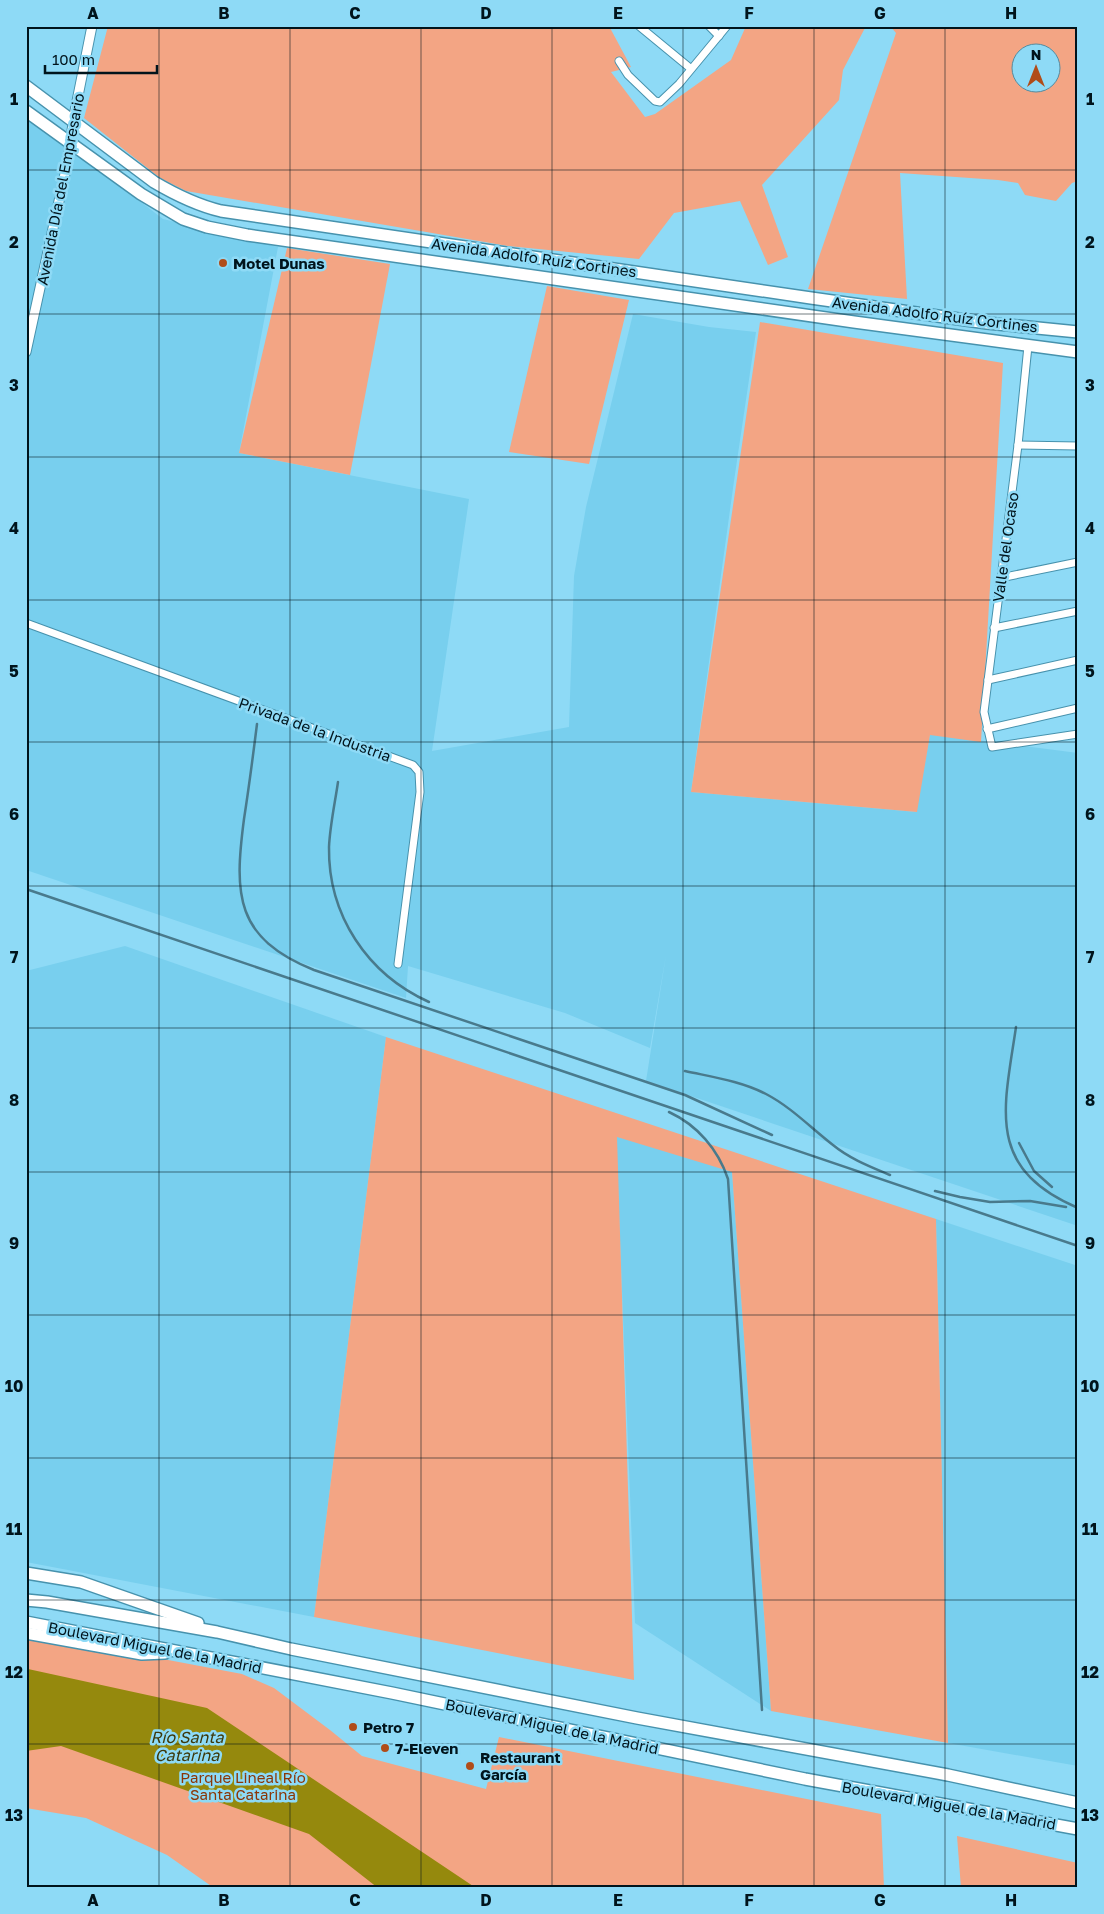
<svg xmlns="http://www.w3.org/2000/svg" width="1104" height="1914" font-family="'Golos Text',sans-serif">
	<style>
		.built { fill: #78cfee }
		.green { fill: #f3a584; fill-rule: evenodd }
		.water { fill: #95890d }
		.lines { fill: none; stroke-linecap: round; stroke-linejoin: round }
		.minor-casing { stroke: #4792ad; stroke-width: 9 }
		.tertiary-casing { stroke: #4792ad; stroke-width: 11 }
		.primary-casing { stroke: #4792ad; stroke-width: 14 }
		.trunk-casing { stroke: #4792ad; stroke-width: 14 }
		.minor { stroke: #fff; stroke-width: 7 }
		.tertiary { stroke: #fff; stroke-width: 9 }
		.primary { stroke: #fff; stroke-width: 11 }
		.trunk { stroke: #fff; stroke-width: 11 }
		.rail { stroke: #497a8c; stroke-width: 2.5 }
		.grid { fill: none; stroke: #00141c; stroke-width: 1; stroke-opacity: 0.55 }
		.poi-dot { fill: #b04c19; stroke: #8edaf6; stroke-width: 2 }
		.labels { text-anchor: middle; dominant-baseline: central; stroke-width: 5; stroke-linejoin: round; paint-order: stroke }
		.street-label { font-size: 15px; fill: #00141c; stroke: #8edaf6 }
		.poi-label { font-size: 15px; font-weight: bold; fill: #00141c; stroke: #8edaf6; text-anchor: start }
		.park-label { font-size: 15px; fill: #8a3607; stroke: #8edaf6 }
		.water-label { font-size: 16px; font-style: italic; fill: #3d390b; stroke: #8edaf6 }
		.neatline { fill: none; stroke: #00141c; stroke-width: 2 }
		.grid-label { font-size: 16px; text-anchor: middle; font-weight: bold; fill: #00141c }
	</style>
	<rect width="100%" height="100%" fill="#8edaf6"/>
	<g class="built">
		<path d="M 26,119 L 72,149 L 163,219 L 278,247 L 239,453 L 469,499 L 432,751 L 569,727 L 574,576 L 586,507 L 633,314 L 709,327 L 756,332 L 734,481 L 691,792 L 916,812 L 930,734 L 1078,753 L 1078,1226 L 646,1081 L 666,955 L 650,1048 L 565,1013 L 408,966 L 406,998 L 26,870 Z"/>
		<path d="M 125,946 L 386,1037 L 314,1617 L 26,1562 L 26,971 Z"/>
		<path d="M 616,1136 L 732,1171 L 771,1711 L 635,1623 Z"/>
		<path d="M 936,1219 L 1078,1266 L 1078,1766 L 948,1743 Z"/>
	</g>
	<g class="green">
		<path d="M 108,26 L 609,26 L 631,67 L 611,72 L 645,117 L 655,114 L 731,60 L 746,26 L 866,26 L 843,70 L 839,100 L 762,185 L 788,257 L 768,265 L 740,201 L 674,213 L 639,259 L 508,246 L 186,191 L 160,178 L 84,118 Z"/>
		<path d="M 890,26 L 1078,26 L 1078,181 L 1072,183 L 1056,201 L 1025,195 L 1018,183 L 998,180 L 900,173 L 907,299 L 808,289 L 896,33 ZM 1022,52 L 1052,52 L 1052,82 L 1022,82 Z"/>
		<path d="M 287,248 L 390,264 L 350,475 L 239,453 Z"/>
		<path d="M 547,286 L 629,300 L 589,464 L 509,452 Z"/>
		<path d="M 760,322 L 1003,363 L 981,742 L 930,735 L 917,812 L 691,792 Z"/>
		<path d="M 386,1037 L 936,1219 L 948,1743 L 771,1711 L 732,1172 L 617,1137 L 634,1680 L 314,1617 Z"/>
		<path d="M 26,1633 L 242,1674 L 274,1688 L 330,1730 L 362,1756 L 486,1789 L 499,1737 L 881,1814 L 884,1888 L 214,1888 L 167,1855 L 86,1818 L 26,1808 Z"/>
		<path d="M 957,1836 L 1078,1863 L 1078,1888 L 961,1888 Z"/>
	</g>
	<path class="water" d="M 28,1669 L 207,1708 L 476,1888 L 378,1888 L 309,1834 L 61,1746 L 26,1751 L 26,1670 Z"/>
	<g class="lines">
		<defs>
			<g id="minor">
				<path d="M 639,26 L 690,68"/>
				<path d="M 709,26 L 719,36"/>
				<path d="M 619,61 L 628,75 L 655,101 L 660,102 L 679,84 L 727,26"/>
				<path d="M 1028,346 L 1018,445 L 984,712 L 992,747 L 1078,734"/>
				<path d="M 1018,445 L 1078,446"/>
				<path d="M 1000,578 L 1078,562"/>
				<path d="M 26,623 L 413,765 L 419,772 L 420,792 L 398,964"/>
				<path d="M 994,628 L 1078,611"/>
				<path d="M 988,680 L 1078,660"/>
				<path d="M 987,729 L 1078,708"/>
			</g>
			<path id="tertiary" d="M 26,352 L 66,169 L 75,111 L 92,26"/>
			<g id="primary">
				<path d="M 26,86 L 154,182 C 176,195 196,205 221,211 L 811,298 L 987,323 L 1078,332"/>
				<path d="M 26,111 L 141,194 L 183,219 L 207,227 L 247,235 L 854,322 L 1078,352"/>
			</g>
			<g id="trunk">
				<path d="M 26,1573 L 81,1582 L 198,1623"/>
				<path d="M 26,1600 L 47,1602 L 217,1632 L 291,1649 L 637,1718 L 948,1775 L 1078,1803"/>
				<path d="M 26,1622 L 392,1693 L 805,1779 L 1078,1829"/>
				<path d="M 26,1633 L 142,1654 L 165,1653"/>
			</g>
		</defs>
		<use href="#minor" class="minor-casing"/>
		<use href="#tertiary" class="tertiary-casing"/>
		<use href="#primary" class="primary-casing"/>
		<use href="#trunk" class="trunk-casing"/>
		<use href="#minor" class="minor"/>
		<use href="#tertiary" class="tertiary"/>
		<use href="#primary" class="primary"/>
		<use href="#trunk" class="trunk"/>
		<g class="rail">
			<path d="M 257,724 C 253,756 249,787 244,819 C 234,895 235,938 314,970 L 685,1095 L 772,1135"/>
			<path d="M 338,782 C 335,803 330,825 329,847 C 328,915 367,974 429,1002"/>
			<path d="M 26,889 L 1078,1246"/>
			<path d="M 1016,1027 C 1004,1109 985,1168 1078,1208"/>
			<path d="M 685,1071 C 712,1077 741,1081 766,1094 C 791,1107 811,1128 833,1145 C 850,1159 871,1167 890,1175"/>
			<path d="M 669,1112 C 697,1125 718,1149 728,1179 L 762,1710"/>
			<path d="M 1019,1143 L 1034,1171 L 1052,1187"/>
			<path d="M 935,1191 L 960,1197 L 990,1202 L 1030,1201 L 1066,1207"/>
		</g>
	</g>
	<path class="grid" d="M 159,26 L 159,1888M 290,26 L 290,1888M 421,26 L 421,1888M 552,26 L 552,1888M 683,26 L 683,1888M 814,26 L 814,1888M 945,26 L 945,1888M 26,170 L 1078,170M 26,314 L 1078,314M 26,457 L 1078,457M 26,600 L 1078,600M 26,742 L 1078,742M 26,886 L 1078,886M 26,1028 L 1078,1028M 26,1172 L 1078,1172M 26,1315 L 1078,1315M 26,1458 L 1078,1458M 26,1600 L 1078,1600M 26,1744 L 1078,1744"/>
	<g class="poi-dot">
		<circle cx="223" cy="263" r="5"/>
		<circle cx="353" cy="1727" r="5"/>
		<circle cx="385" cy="1748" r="5"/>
		<circle cx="470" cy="1766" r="5"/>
	</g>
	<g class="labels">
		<g class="street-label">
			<text transform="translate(60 189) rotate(-79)">Avenida Día del Empresario</text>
			<text transform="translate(534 257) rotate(8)">Avenida Adolfo Ruíz Cortines</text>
			<text transform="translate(935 314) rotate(7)">Avenida Adolfo Ruíz Cortines</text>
			<text transform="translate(1005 547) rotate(-82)">Valle del Ocaso</text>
			<text transform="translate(315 729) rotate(20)">Privada de la Industria</text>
			<text transform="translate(155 1647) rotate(11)">Boulevard Miguel de la Madrid</text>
			<text transform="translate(552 1726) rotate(12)">Boulevard Miguel de la Madrid</text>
			<text transform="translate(949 1805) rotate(10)">Boulevard Miguel de la Madrid</text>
		</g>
		<g class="poi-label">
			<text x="233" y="263">Motel Dunas</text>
			<text x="363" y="1727">Petro 7</text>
			<text x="395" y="1748">7-Eleven</text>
			<text x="480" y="1757">Restaurant<tspan x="480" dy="17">García</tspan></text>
		</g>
		<g class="park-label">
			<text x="243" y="1777">Parque Lineal Río<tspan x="243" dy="17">Santa Catarina</tspan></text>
		</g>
		<g class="water-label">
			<text x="187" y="1737">Río Santa<tspan x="187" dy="18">Catarina</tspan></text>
		</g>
	</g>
	<rect width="1104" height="1914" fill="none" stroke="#8edaf6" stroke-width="55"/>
	<g transform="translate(1036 68)"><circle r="24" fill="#8edaf6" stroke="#558b9f"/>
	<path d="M0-4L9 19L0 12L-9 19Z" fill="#b04c19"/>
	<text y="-8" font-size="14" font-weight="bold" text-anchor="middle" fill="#00141c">N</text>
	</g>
	<path d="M45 65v8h112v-8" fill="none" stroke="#00141c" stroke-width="2.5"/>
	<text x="52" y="65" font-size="15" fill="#00141c" stroke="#8edaf6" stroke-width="4" paint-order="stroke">100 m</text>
	<rect x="28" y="28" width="1048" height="1858" class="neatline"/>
	<g class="grid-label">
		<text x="93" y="19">A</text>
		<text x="224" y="19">B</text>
		<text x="355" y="19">C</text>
		<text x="486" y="19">D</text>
		<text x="618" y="19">E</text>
		<text x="749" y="19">F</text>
		<text x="880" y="19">G</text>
		<text x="1011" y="19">H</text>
		<text x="14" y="105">1</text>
		<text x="1090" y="105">1</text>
		<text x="14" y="248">2</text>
		<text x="1090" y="248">2</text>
		<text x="14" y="391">3</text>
		<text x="1090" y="391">3</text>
		<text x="14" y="534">4</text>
		<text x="1090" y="534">4</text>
		<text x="14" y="677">5</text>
		<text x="1090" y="677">5</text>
		<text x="14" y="820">6</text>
		<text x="1090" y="820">6</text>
		<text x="14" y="963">7</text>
		<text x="1090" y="963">7</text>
		<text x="14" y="1106">8</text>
		<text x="1090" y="1106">8</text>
		<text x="14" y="1249">9</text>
		<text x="1090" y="1249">9</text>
		<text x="14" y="1392">10</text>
		<text x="1090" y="1392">10</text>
		<text x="14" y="1535">11</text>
		<text x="1090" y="1535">11</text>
		<text x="14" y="1678">12</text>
		<text x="1090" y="1678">12</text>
		<text x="14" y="1821">13</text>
		<text x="1090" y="1821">13</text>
		<text x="93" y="1906">A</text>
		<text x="224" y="1906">B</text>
		<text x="355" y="1906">C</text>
		<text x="486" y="1906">D</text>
		<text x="618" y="1906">E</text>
		<text x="749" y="1906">F</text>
		<text x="880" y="1906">G</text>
		<text x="1011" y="1906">H</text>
	</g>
</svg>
